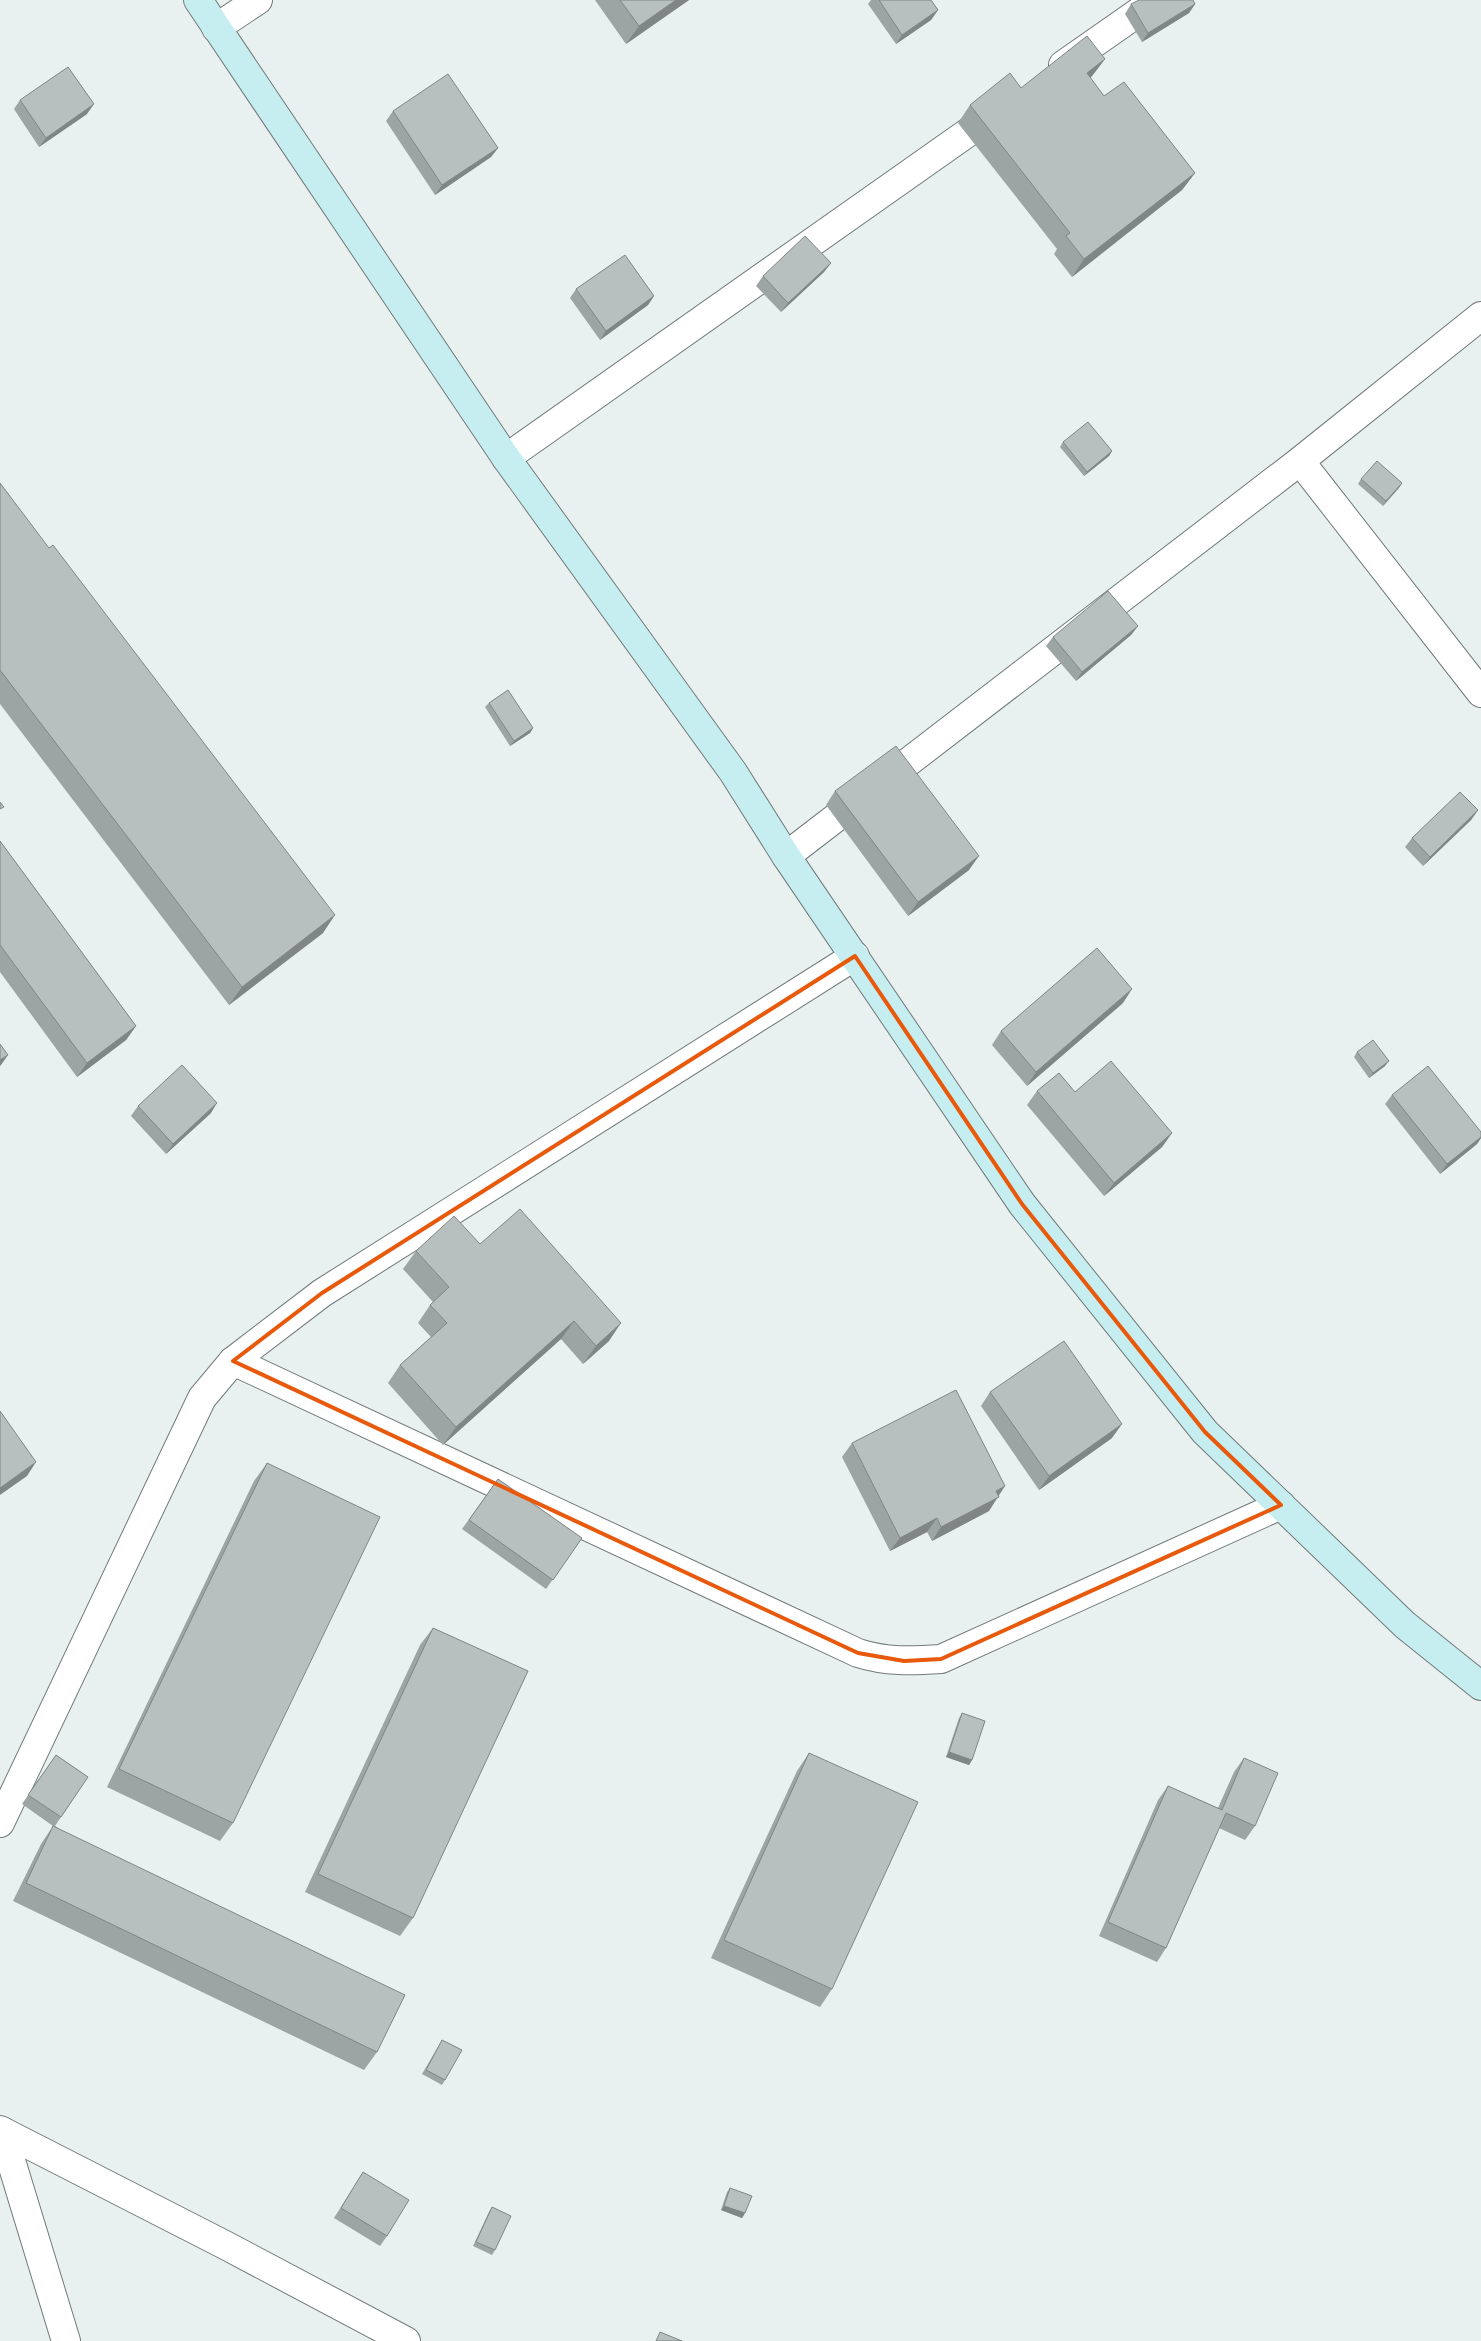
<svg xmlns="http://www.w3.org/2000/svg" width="1481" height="2341" font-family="Lato,sans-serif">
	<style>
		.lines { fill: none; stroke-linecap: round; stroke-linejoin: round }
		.minor-casing { stroke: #727a7a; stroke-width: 30 }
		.secondary-casing { stroke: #727a7a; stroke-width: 30 }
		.minor { stroke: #fff; stroke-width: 28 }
		.secondary { stroke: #c6eef0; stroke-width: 28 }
		.wall { fill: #9da4a4 }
		.shaded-wall { fill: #808686 }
		.building { fill: #b7bfbf; stroke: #808686 }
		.marked { fill: none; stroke: #e8590c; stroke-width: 4; stroke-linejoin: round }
	</style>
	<rect width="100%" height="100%" fill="#e8f0f0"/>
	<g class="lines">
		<defs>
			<g id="minor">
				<path d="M 216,28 L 258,0"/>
				<path d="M 1063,65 L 1156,0"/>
				<path d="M 506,458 L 997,112"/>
				<path d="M 1300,461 L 1481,693"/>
				<path d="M 786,856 L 1300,461 L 1481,316"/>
				<path d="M 233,1361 L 858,1653 C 886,1662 912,1661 941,1659 L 1281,1505"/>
				<path d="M 0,1823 L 202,1398 L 233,1361 L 322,1293 L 855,956"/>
				<path d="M 0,2130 L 225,2245 L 406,2341"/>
				<path d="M 2,2131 L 66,2341"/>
			</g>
			<path id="secondary" d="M 198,0 L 506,458 L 733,772 L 786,856 L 1022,1204 L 1205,1432 L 1405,1625 L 1481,1686"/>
		</defs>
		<use href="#minor" class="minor-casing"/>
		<use href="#secondary" class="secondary-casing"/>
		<use href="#minor" class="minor"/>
		<use href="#secondary" class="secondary"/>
	</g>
	<g class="wall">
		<path d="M 595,0 L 689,0 L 626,44 Z"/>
		<path d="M 871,0 L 931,0 L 938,10 L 931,20 L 896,44 L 868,4 Z"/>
		<path d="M 1131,4 L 1195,4 L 1189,13 L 1142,42 L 1125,14 Z"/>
		<path d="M 1105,59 L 1092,76 L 1090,78 L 1104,96 L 1195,173 L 1182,190 L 1072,277 L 1054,254 L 1057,249 L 958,123 L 970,105 Z"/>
		<path d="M 20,100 L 87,114 L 39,147 L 14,109 Z"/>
		<path d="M 393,111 L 498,148 L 491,157 L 435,195 L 386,121 Z"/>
		<path d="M 831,263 L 824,272 L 781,312 L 756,286 L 763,276 Z"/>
		<path d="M 576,289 L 654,296 L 648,305 L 600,340 L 570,298 Z"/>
		<path d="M 1063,442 L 1112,451 L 1109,456 L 1084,476 L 1060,447 Z"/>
		<path d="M 1361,479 L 1402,483 L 1383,506 L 1358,484 Z"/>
		<path d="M 0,483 L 323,933 L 229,1005 L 0,704 Z"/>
		<path d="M 1138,626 L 1131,635 L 1076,681 L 1046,646 L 1053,637 Z"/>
		<path d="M 489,703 L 533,728 L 530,733 L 510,746 L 485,707 Z"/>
		<path d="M 835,791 L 969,870 L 908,916 L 826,805 Z"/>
		<path d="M 1478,810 L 1471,820 L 1423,866 L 1405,847 L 1412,838 Z"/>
		<path d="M 0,841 L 136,1026 L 126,1040 L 77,1077 L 0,972 Z"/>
		<path d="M 1123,1003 L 1027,1086 L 992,1045 L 1001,1031 Z"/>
		<path d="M 1357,1052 L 1385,1066 L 1369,1078 L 1354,1057 Z"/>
		<path d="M 1037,1091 L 1075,1092 L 1172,1133 L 1162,1147 L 1104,1196 L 1027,1105 Z"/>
		<path d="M 1392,1095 L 1481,1132 L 1481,1138 L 1477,1144 L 1440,1174 L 1385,1104 Z"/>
		<path d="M 138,1106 L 211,1113 L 166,1154 L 131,1116 Z"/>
		<path d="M 480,1244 L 609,1341 L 583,1364 L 561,1339 L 443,1445 L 388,1383 L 400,1365 L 431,1337 L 418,1323 L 430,1305 L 433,1302 L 403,1269 L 416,1251 Z"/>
		<path d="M 990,1392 L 1112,1438 L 1039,1490 L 981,1406 Z"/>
		<path d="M 852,1443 L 998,1496 L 989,1511 L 932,1541 L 927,1532 L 890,1551 L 842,1457 Z"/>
		<path d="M 267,1463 L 233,1823 L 220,1841 L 107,1787 L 254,1481 Z"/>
		<path d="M 498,1479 L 582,1538 L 546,1589 L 462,1529 Z"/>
		<path d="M 433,1628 L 413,1918 L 400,1936 L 305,1892 L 420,1645 Z"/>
		<path d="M 962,1713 L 972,1760 L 969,1765 L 946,1757 L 959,1718 Z"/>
		<path d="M 809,1753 L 832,1989 L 820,2007 L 711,1958 L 797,1771 Z"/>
		<path d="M 56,1755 L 88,1777 L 55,1826 L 377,2052 L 364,2070 L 13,1901 L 41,1844 L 53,1826 L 22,1804 Z"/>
		<path d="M 1244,1758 L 1255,1826 L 1245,1840 L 1219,1828 L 1166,1948 L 1157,1962 L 1099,1936 L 1158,1800 L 1168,1786 L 1218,1808 L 1234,1772 Z"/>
		<path d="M 442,2040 L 445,2080 L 442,2085 L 422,2074 Z"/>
		<path d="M 363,2172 L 387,2236 L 380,2246 L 334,2218 Z"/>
		<path d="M 730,2188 L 745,2213 L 742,2218 L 721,2210 L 727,2192 Z"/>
		<path d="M 492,2207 L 495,2250 L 492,2255 L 473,2246 L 489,2212 Z"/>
	</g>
	<g class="shaded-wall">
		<path d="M 676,0 L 689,0 L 626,44 L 639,26 Z"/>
		<path d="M 1195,4 L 1189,13 L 1142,42 L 1148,33 Z"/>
		<path d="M 938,10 L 931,20 L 896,44 L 902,35 Z"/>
		<path d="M 1105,59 L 1092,76 L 1074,91 L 1087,73 Z"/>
		<path d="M 94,104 L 87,114 L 39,147 L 46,138 Z"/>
		<path d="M 498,148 L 491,157 L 435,195 L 442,185 Z"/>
		<path d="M 1195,173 L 1182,190 L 1072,277 L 1084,259 Z"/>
		<path d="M 831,263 L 824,272 L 781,312 L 788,303 Z"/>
		<path d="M 654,296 L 648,305 L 600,340 L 606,331 Z"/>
		<path d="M 1112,451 L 1109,456 L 1084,476 L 1087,472 Z"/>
		<path d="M 1402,483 L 1399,488 L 1383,506 L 1386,501 Z"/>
		<path d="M 1138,626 L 1131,635 L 1076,681 L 1082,672 Z"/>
		<path d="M 533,728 L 530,733 L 510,746 L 514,741 Z"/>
		<path d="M 1478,810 L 1471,820 L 1423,866 L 1430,857 Z"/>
		<path d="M 979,856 L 969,870 L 908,916 L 918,902 Z"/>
		<path d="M 335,915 L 323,933 L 229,1005 L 242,987 Z"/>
		<path d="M 1132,989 L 1123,1003 L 1027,1086 L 1036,1072 Z"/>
		<path d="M 136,1026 L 126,1040 L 77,1077 L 87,1063 Z"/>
		<path d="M 8,1055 L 1,1065 L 0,1066 L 0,1060 Z"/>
		<path d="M 1389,1061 L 1385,1066 L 1369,1078 L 1373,1073 Z"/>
		<path d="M 217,1103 L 211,1113 L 166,1154 L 173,1144 Z"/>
		<path d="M 1172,1133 L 1162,1147 L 1104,1196 L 1114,1183 Z"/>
		<path d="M 1481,1137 L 1481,1138 L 1477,1144 L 1440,1174 L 1447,1164 Z"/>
		<path d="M 574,1321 L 561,1339 L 443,1445 L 456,1427 Z"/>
		<path d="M 621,1323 L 609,1341 L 583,1364 L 596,1346 Z"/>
		<path d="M 1122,1424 L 1112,1438 L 1039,1490 L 1049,1476 Z"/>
		<path d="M 36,1462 L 27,1476 L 0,1495 L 0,1488 Z"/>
		<path d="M 1005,1486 L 989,1511 L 932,1541 L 941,1527 L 996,1491 Z"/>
		<path d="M 937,1518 L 927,1532 L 890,1551 L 900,1538 Z"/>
		<path d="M 949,1752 L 972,1760 L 969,1765 L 946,1757 Z"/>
		<path d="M 724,2206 L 745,2213 L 742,2218 L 721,2210 Z"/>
	</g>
	<g class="building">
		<path d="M 620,0 L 676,0 L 639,26 Z"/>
		<path d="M 879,0 L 931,0 L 938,10 L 902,35 Z"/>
		<path d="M 1139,0 L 1193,0 L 1195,4 L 1148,33 L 1131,4 Z"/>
		<path d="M 1087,36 L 1105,59 L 1087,73 L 1104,96 L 1124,82 L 1195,173 L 1084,259 L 1066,236 L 1070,233 L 970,105 L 1010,73 L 1021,88 Z"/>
		<path d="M 68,67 L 94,104 L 46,138 L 20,100 Z"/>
		<path d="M 448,74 L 498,148 L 442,185 L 393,111 Z"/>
		<path d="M 805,236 L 831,263 L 788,303 L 763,276 Z"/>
		<path d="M 625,255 L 654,296 L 606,331 L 576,289 Z"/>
		<path d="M 1088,422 L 1112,451 L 1087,472 L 1063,442 Z"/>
		<path d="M 1377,461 L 1402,483 L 1386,501 L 1361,479 Z"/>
		<path d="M 0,483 L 49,548 L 53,545 L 335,915 L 242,987 L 0,670 Z"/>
		<path d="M 1108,591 L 1138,626 L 1082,672 L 1053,637 Z"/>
		<path d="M 508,690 L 533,728 L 514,741 L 489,703 Z"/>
		<path d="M 896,746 L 979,856 L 918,902 L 835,791 Z"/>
		<path d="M 1460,792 L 1478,810 L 1430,857 L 1412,838 Z"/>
		<path d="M 0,802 L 4,807 L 0,809 Z"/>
		<path d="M 0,841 L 136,1026 L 87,1063 L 0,945 Z"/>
		<path d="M 1097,948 L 1132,989 L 1036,1072 L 1001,1031 Z"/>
		<path d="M 1373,1040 L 1389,1061 L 1373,1073 L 1357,1052 Z"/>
		<path d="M 0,1044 L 8,1055 L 0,1060 Z"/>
		<path d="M 1111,1061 L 1172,1133 L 1114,1183 L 1037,1091 L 1059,1073 L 1075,1092 Z"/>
		<path d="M 182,1065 L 217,1103 L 173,1144 L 138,1106 Z"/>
		<path d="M 1428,1066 L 1481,1132 L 1481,1137 L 1447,1164 L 1392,1095 Z"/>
		<path d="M 520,1209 L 621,1323 L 596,1346 L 574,1321 L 456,1427 L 400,1365 L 447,1323 L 430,1305 L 449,1287 L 416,1251 L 454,1216 L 480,1244 Z"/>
		<path d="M 1064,1341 L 1122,1424 L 1049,1476 L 990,1392 Z"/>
		<path d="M 956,1390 L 1005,1486 L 996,1491 L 999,1497 L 941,1527 L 937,1518 L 900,1538 L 852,1443 Z"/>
		<path d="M 0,1411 L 36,1462 L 0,1488 Z"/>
		<path d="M 267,1463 L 380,1517 L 233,1823 L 119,1769 Z"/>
		<path d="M 498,1479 L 582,1538 L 553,1580 L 469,1520 Z"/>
		<path d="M 433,1628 L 528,1671 L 413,1918 L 318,1874 Z"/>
		<path d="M 962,1713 L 985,1721 L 972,1760 L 949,1752 Z"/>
		<path d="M 809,1753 L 918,1802 L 832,1989 L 724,1940 Z"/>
		<path d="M 56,1755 L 88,1777 L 61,1817 L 28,1795 Z"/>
		<path d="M 1244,1758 L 1278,1773 L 1255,1826 L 1226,1813 L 1166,1948 L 1108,1922 L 1168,1786 L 1222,1810 Z"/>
		<path d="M 53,1826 L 405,1995 L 377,2052 L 26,1883 Z"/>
		<path d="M 442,2040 L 462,2050 L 445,2080 L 426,2070 Z"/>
		<path d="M 363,2172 L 409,2200 L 387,2236 L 341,2208 Z"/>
		<path d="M 730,2188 L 752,2196 L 745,2213 L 724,2206 Z"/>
		<path d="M 492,2207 L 511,2216 L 495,2250 L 476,2242 Z"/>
		<path d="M 660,2332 L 682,2341 L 656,2341 Z"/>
	</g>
	<path class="marked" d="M 855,956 L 1022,1204 L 1205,1432 L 1281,1505 L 941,1659 L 904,1661 L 858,1653 L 233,1361 L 322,1293 Z"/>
</svg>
